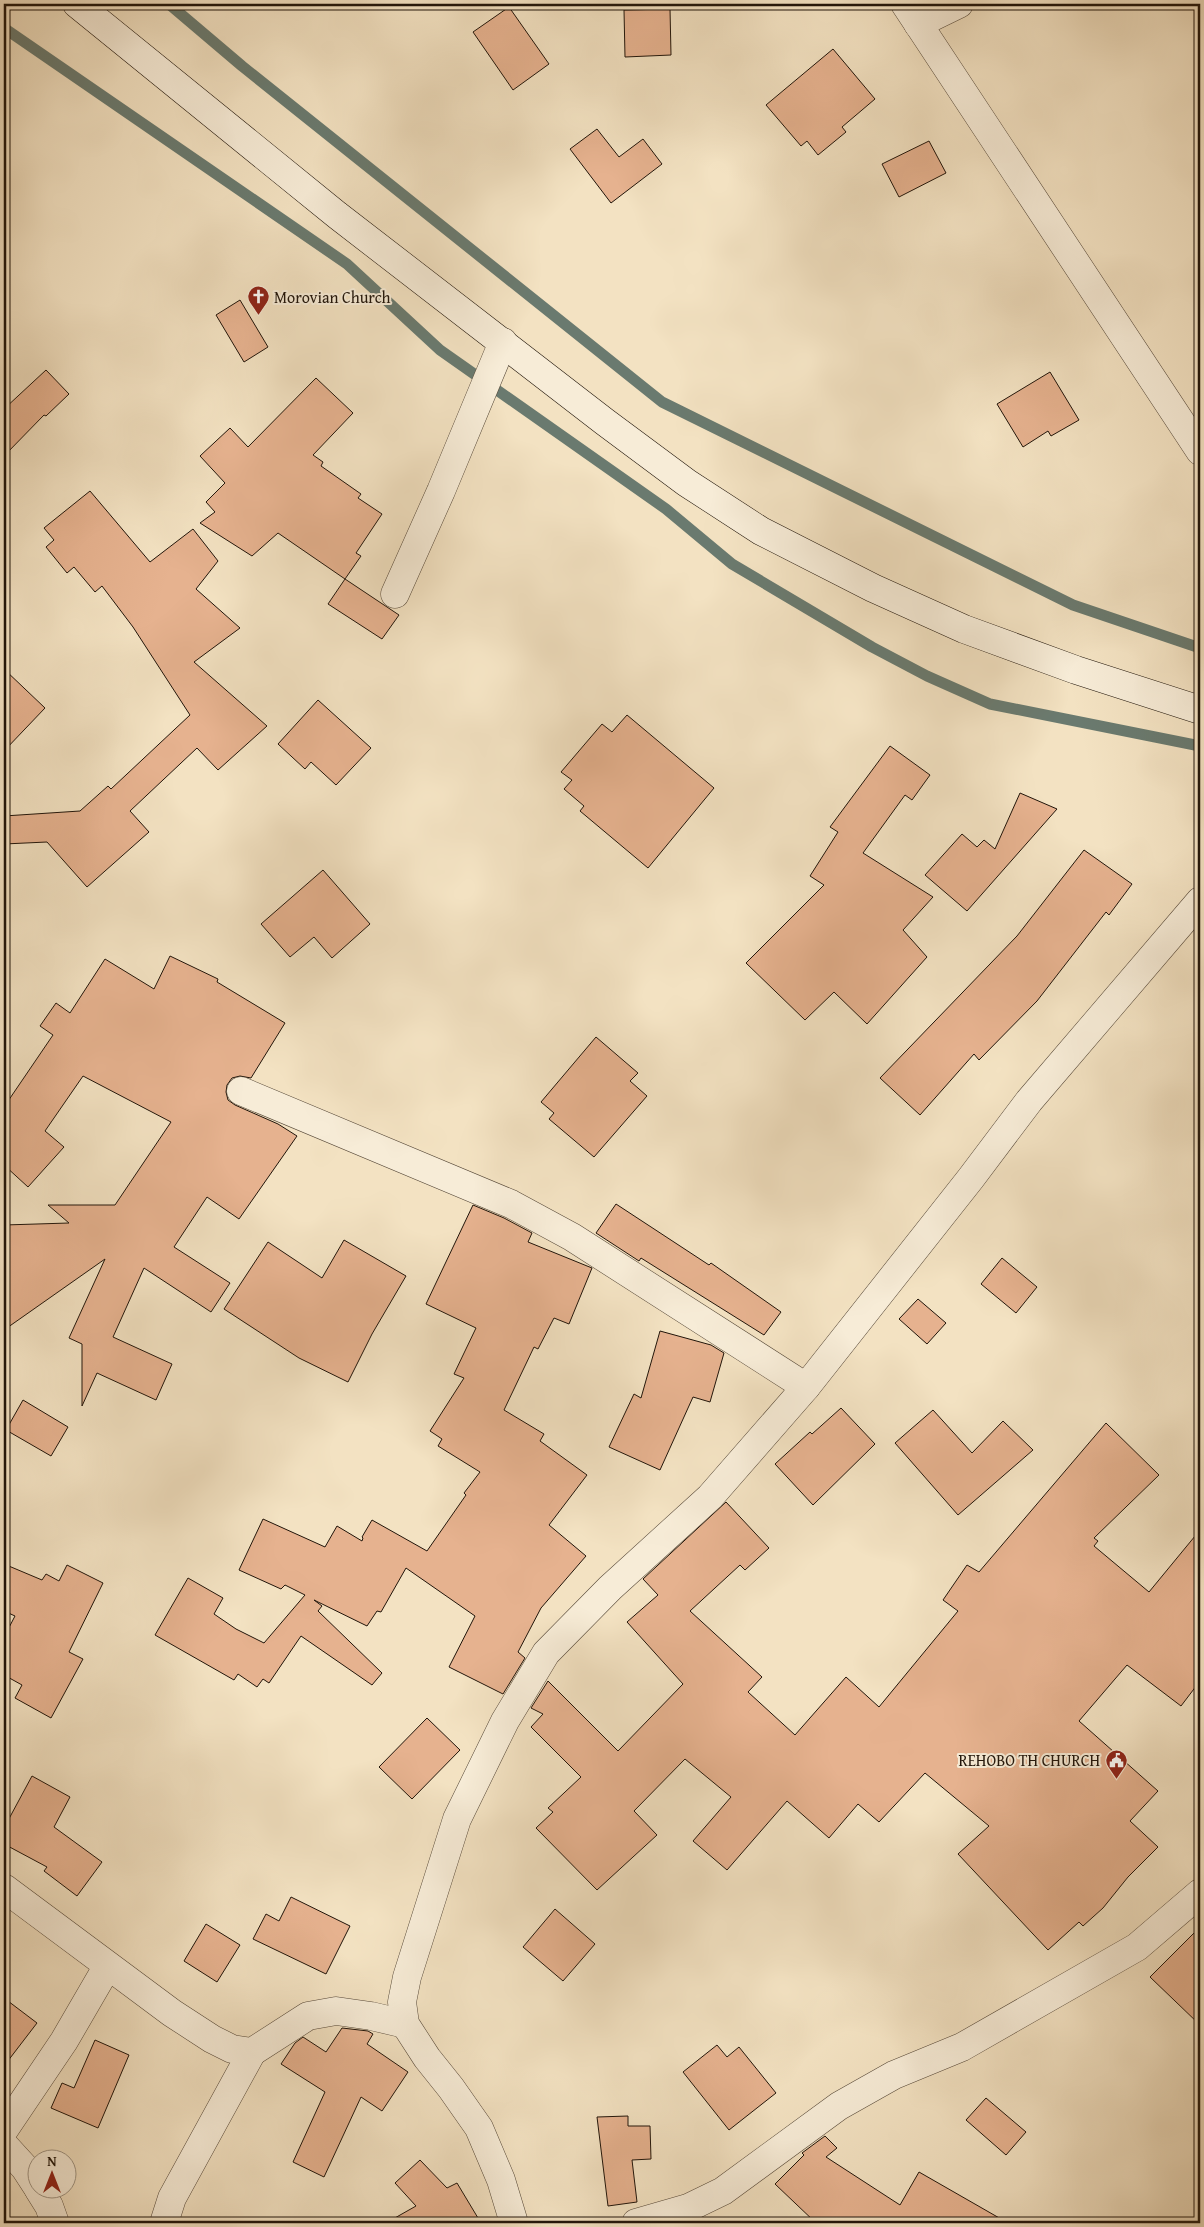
<svg xmlns="http://www.w3.org/2000/svg" width="1204" height="2227" font-family="'Gentium Book Plus',serif">
	<style>
		.lines { fill: none; stroke-linecap: round; stroke-linejoin: round }
		.stream { stroke: #6a7a6f; stroke-width: 11 }
		.building { fill: #e6b28f; stroke: #21150a }
		.street-casing { stroke: #564838; stroke-width: 29 }
		.secondary-casing { stroke: #21150a; stroke-width: 29 }
		.street { stroke: #f7ecd7; stroke-width: 28 }
		.secondary { stroke: #f7ecd7; stroke-width: 28 }
		.labels { text-anchor: middle; dominant-baseline: central; stroke-width: 4; stroke-linejoin: round; paint-order: stroke }
		.poi-label { font-size: 16px; fill: #21150a; stroke: #f7ecd7; text-anchor: start }
	</style>
	<rect width="100%" height="100%" fill="#f3e2c2"/>
	<filter id="stains"><feTurbulence type="fractalNoise" baseFrequency=".004" numOctaves="4"/><feColorMatrix values="0 0 0 0 .2 0 0 0 0 .09 0 0 0 0 .02 0 0 0 .5 -.17"/></filter>
	<radialGradient id="worn" r=".72"><stop offset=".6" stop-color="#630" stop-opacity="0"/><stop offset="1" stop-color="#630" stop-opacity=".3"/></radialGradient>
	<g class="lines">
		<g class="stream">
			<path d="M 169,4 L 242,66 L 662,402 L 1073,605 L 1200,648"/>
			<path d="M 4,28 L 347,264 L 440,350 L 666,509 L 732,564 L 872,647 L 927,676 L 990,704 L 1200,746"/>
		</g>
	</g>
	<g class="building">
		<path d="M 509,7 L 549,64 L 513,90 L 473,32 Z"/>
		<path d="M 670,9 L 671,55 L 625,57 L 624,10 Z"/>
		<path d="M 833,49 L 875,99 L 842,127 L 846,132 L 818,155 L 807,141 L 801,146 L 766,105 Z"/>
		<path d="M 597,129 L 619,157 L 643,139 L 662,164 L 611,203 L 570,149 Z"/>
		<path d="M 929,141 L 946,173 L 899,197 L 882,164 Z"/>
		<path d="M 240,300 L 268,347 L 244,362 L 216,315 Z"/>
		<path d="M 46,370 L 69,394 L 46,416 L 44,415 L 4,456 L 4,409 Z"/>
		<path d="M 1050,372 L 1079,420 L 1051,436 L 1048,431 L 1023,447 L 997,404 Z"/>
		<path d="M 316,378 L 353,413 L 313,455 L 323,462 L 321,466 L 361,494 L 358,498 L 382,514 L 356,553 L 361,556 L 345,579 L 278,533 L 252,556 L 200,523 L 215,512 L 206,502 L 225,483 L 200,456 L 230,428 L 248,447 Z"/>
		<path d="M 90,491 L 150,562 L 193,529 L 218,561 L 196,589 L 240,628 L 194,662 L 267,726 L 218,770 L 197,748 L 130,811 L 149,832 L 87,887 L 47,842 L 4,844 L 4,816 L 80,811 L 108,786 L 111,789 L 190,715 L 133,627 L 102,586 L 95,592 L 74,567 L 67,573 L 46,547 L 54,540 L 44,528 Z"/>
		<path d="M 345,579 L 399,615 L 382,639 L 328,604 Z"/>
		<path d="M 4,669 L 45,708 L 4,751 Z"/>
		<path d="M 318,700 L 371,748 L 336,785 L 311,762 L 305,769 L 278,744 Z"/>
		<path d="M 627,715 L 714,788 L 648,868 L 580,811 L 584,806 L 564,789 L 572,780 L 561,772 L 602,724 L 612,732 Z"/>
		<path d="M 890,746 L 930,775 L 912,800 L 905,795 L 863,853 L 933,897 L 903,930 L 927,957 L 867,1024 L 834,992 L 805,1020 L 746,963 L 824,885 L 810,876 L 838,832 L 830,827 Z"/>
		<path d="M 1020,793 L 1057,809 L 967,911 L 925,875 L 962,834 L 977,847 L 984,840 L 995,849 Z"/>
		<path d="M 1084,850 L 1132,884 L 1109,915 L 1106,912 L 1037,1001 L 979,1060 L 974,1054 L 920,1115 L 880,1078 L 1017,936 Z"/>
		<path d="M 323,870 L 370,924 L 332,958 L 314,937 L 290,957 L 261,924 Z"/>
		<path d="M 170,956 L 218,979 L 217,982 L 285,1023 L 251,1078 L 240,1076 L 232,1078 L 227,1085 L 226,1092 L 228,1100 L 235,1105 L 278,1124 L 297,1136 L 239,1219 L 207,1197 L 174,1247 L 230,1283 L 211,1312 L 144,1268 L 113,1337 L 172,1364 L 156,1400 L 97,1373 L 82,1406 L 82,1344 L 69,1338 L 105,1259 L 4,1330 L 4,1225 L 69,1223 L 48,1205 L 115,1205 L 171,1122 L 83,1076 L 45,1131 L 64,1147 L 28,1187 L 4,1165 L 4,1107 L 53,1035 L 40,1026 L 56,1003 L 70,1013 L 105,959 L 154,989 Z"/>
		<path d="M 596,1037 L 638,1073 L 630,1081 L 647,1096 L 594,1157 L 549,1119 L 554,1113 L 541,1102 Z"/>
		<path d="M 616,1204 L 709,1265 L 711,1263 L 781,1312 L 764,1335 L 641,1258 L 639,1261 L 596,1233 Z"/>
		<path d="M 473,1205 L 504,1218 L 532,1233 L 528,1242 L 592,1268 L 569,1324 L 554,1318 L 538,1349 L 534,1347 L 504,1410 L 544,1434 L 540,1441 L 587,1475 L 549,1525 L 586,1556 L 541,1608 L 518,1652 L 525,1658 L 503,1694 L 449,1667 L 475,1616 L 406,1568 L 381,1612 L 377,1611 L 367,1626 L 314,1600 L 322,1606 L 318,1611 L 382,1673 L 372,1685 L 301,1636 L 269,1683 L 263,1679 L 257,1687 L 238,1674 L 234,1680 L 155,1635 L 188,1578 L 223,1598 L 214,1614 L 236,1629 L 264,1643 L 305,1595 L 285,1585 L 281,1589 L 239,1570 L 263,1519 L 325,1547 L 337,1526 L 362,1541 L 363,1538 L 362,1537 L 372,1520 L 427,1551 L 466,1495 L 464,1493 L 480,1472 L 438,1446 L 442,1439 L 430,1431 L 464,1378 L 454,1374 L 476,1328 L 426,1304 Z"/>
		<path d="M 344,1240 L 406,1276 L 372,1334 L 348,1382 L 299,1358 L 224,1309 L 268,1242 L 322,1278 Z"/>
		<path d="M 1002,1258 L 1037,1287 L 1016,1313 L 981,1284 Z"/>
		<path d="M 918,1299 L 946,1323 L 927,1344 L 899,1319 Z"/>
		<path d="M 660,1331 L 711,1345 L 724,1353 L 710,1402 L 693,1397 L 660,1470 L 609,1447 L 634,1394 L 641,1398 Z"/>
		<path d="M 23,1400 L 68,1427 L 51,1456 L 6,1430 Z"/>
		<path d="M 841,1408 L 875,1444 L 813,1505 L 775,1464 L 810,1432 L 812,1434 Z"/>
		<path d="M 933,1410 L 972,1453 L 1003,1421 L 1033,1450 L 958,1515 L 895,1443 Z"/>
		<path d="M 1106,1423 L 1159,1475 L 1094,1538 L 1098,1541 L 1094,1546 L 1149,1592 L 1200,1530 L 1200,1681 L 1181,1706 L 1127,1665 L 1079,1721 L 1158,1791 L 1130,1821 L 1158,1847 L 1128,1877 L 1103,1908 L 1083,1926 L 1079,1922 L 1048,1950 L 958,1854 L 989,1826 L 925,1773 L 879,1822 L 858,1804 L 829,1838 L 787,1801 L 727,1870 L 693,1841 L 731,1797 L 685,1759 L 634,1811 L 657,1835 L 597,1890 L 536,1828 L 553,1812 L 548,1808 L 581,1777 L 531,1727 L 543,1714 L 531,1708 L 548,1681 L 618,1751 L 683,1684 L 627,1622 L 658,1595 L 643,1579 L 726,1502 L 769,1548 L 745,1570 L 740,1565 L 690,1611 L 762,1677 L 748,1692 L 795,1735 L 846,1677 L 879,1707 L 958,1611 L 943,1600 L 967,1565 L 979,1572 Z"/>
		<path d="M 4,1564 L 42,1580 L 46,1574 L 59,1581 L 67,1565 L 103,1583 L 69,1652 L 83,1659 L 51,1718 L 15,1698 L 22,1685 L 4,1675 L 4,1637 L 15,1616 L 4,1611 Z"/>
		<path d="M 427,1718 L 460,1750 L 412,1799 L 379,1767 Z"/>
		<path d="M 32,1776 L 70,1797 L 54,1827 L 102,1862 L 77,1896 L 44,1871 L 47,1867 L 4,1844 L 4,1828 Z"/>
		<path d="M 291,1897 L 350,1926 L 326,1974 L 253,1939 L 266,1914 L 279,1921 Z"/>
		<path d="M 555,1909 L 595,1944 L 563,1981 L 523,1947 Z"/>
		<path d="M 206,1924 L 240,1945 L 217,1982 L 184,1961 Z"/>
		<path d="M 1200,1927 L 1200,2025 L 1150,1977 Z"/>
		<path d="M 4,1998 L 37,2023 L 4,2066 Z"/>
		<path d="M 342,2028 L 368,2031 L 373,2034 L 367,2044 L 408,2072 L 382,2111 L 361,2097 L 324,2177 L 293,2162 L 325,2092 L 281,2064 L 295,2043 L 303,2037 L 326,2052 Z"/>
		<path d="M 95,2040 L 129,2055 L 98,2128 L 51,2108 L 62,2083 L 74,2088 Z"/>
		<path d="M 717,2045 L 727,2057 L 739,2047 L 776,2093 L 729,2130 L 683,2072 Z"/>
		<path d="M 986,2098 L 1026,2132 L 1006,2155 L 966,2120 Z"/>
		<path d="M 628,2116 L 628,2126 L 650,2126 L 651,2159 L 632,2160 L 637,2202 L 608,2206 L 597,2117 Z"/>
		<path d="M 825,2136 L 837,2148 L 826,2157 L 900,2205 L 919,2172 L 1008,2223 L 816,2223 L 775,2184 L 804,2155 L 802,2153 Z"/>
		<path d="M 420,2160 L 447,2188 L 457,2183 L 481,2223 L 386,2223 L 416,2206 L 395,2183 Z"/>
	</g>
	<g class="lines">
		<defs>
			<g id="street">
				<path d="M 905,4 L 1200,451"/>
				<path d="M 918,24 L 959,4"/>
				<path d="M 395,594 L 441,491 L 503,342"/>
				<path d="M 241,1091 L 511,1204 L 572,1237 L 806,1387"/>
				<path d="M 4,1888 L 172,2013 L 212,2039 L 232,2049 L 252,2052 L 308,2016 L 336,2011 L 371,2016 L 405,2024"/>
				<path d="M 4,2130 L 64,2041 L 107,1967"/>
				<path d="M 4,2145 L 25,2168 L 38,2188"/>
				<path d="M 39,2190 L 49,2206 L 55,2223"/>
				<path d="M 164,2223 L 172,2198 L 252,2052"/>
				<path d="M 514,2223 L 501,2180 L 479,2128 L 451,2088 L 427,2058 L 405,2024 L 402,2002 L 407,1977 L 457,1819 L 505,1721 L 546,1653 L 610,1588 L 710,1497 L 806,1387 L 971,1178 L 1029,1101 L 1200,901"/>
				<path d="M 636,2223 L 688,2208 L 723,2191 L 839,2106 L 894,2075 L 962,2047 L 1137,1947 L 1200,1893"/>
			</g>
			<path id="secondary" d="M 77,4 L 337,215 L 605,422 L 687,483 L 761,531 L 873,588 L 964,629 L 1076,670 L 1200,710"/>
		</defs>
		<use href="#street" class="street-casing"/>
		<use href="#secondary" class="secondary-casing"/>
		<use href="#street" class="street"/>
		<use href="#secondary" class="secondary"/>
	</g>
	<defs>
		<symbol id="church-pin" viewBox="-11 -11 22 30"><path d="M0 17L-7.5 6A9.5 9.5 0 1 1 7.5 6Z" fill="#8f2418" stroke="#f7ecd7"/><path d="M-1.2-6h2.4v3.5h3.3v2.4h-3.3V6h-2.4V-.1h-3.3v-2.4h3.3Z" fill="#fff"/></symbol>
		<symbol id="civic-pin" viewBox="-11 -11 22 30"><path d="M0 17L-7.5 6A9.5 9.5 0 1 1 7.5 6Z" fill="#8f2418" stroke="#f7ecd7"/><path d="M-.6-6.5H3V-4.5H.6V-3L4-1V1h2V6H-6V1h2V-1L-.6-3ZM-1.2 2.5V6h2.4V2.5Z" fill="#fff"/></symbol>
	</defs>
	<g fill-rule="evenodd">
		<use href="#church-pin" x="246" y="284" width="25" height="34"/>
		<use href="#civic-pin" x="1104" y="1748" width="25" height="34"/>
	</g>
	<g class="labels">
		<g class="poi-label">
			<text x="274" y="297">Morovian Church</text>
			<text x="1100" y="1760" text-anchor="end">REHOBO TH CHURCH</text>
		</g>
	</g>
	<rect width="1204" height="2227" fill="none" stroke="#f3e2c2" stroke-width="20"/>
	<rect x="5" y="5" width="1194" height="2217" fill="none" stroke="#21150a" stroke-width="2.5"/>
	<rect x="10" y="10" width="1184" height="2207" fill="none" stroke="#21150a"/>
	<g transform="translate(52 2174)"><circle r="24" fill="#f7ecd7" stroke="#a19685"/>
	<path d="M0-4L9 19L0 12L-9 19Z" fill="#8f2418"/>
	<text y="-8" font-size="14" font-weight="bold" text-anchor="middle" fill="#21150a">N</text>
	</g>
	<rect width="100%" height="100%" filter="url(#stains)"/>
	<rect width="100%" height="100%" fill="url(#worn)"/>
</svg>
